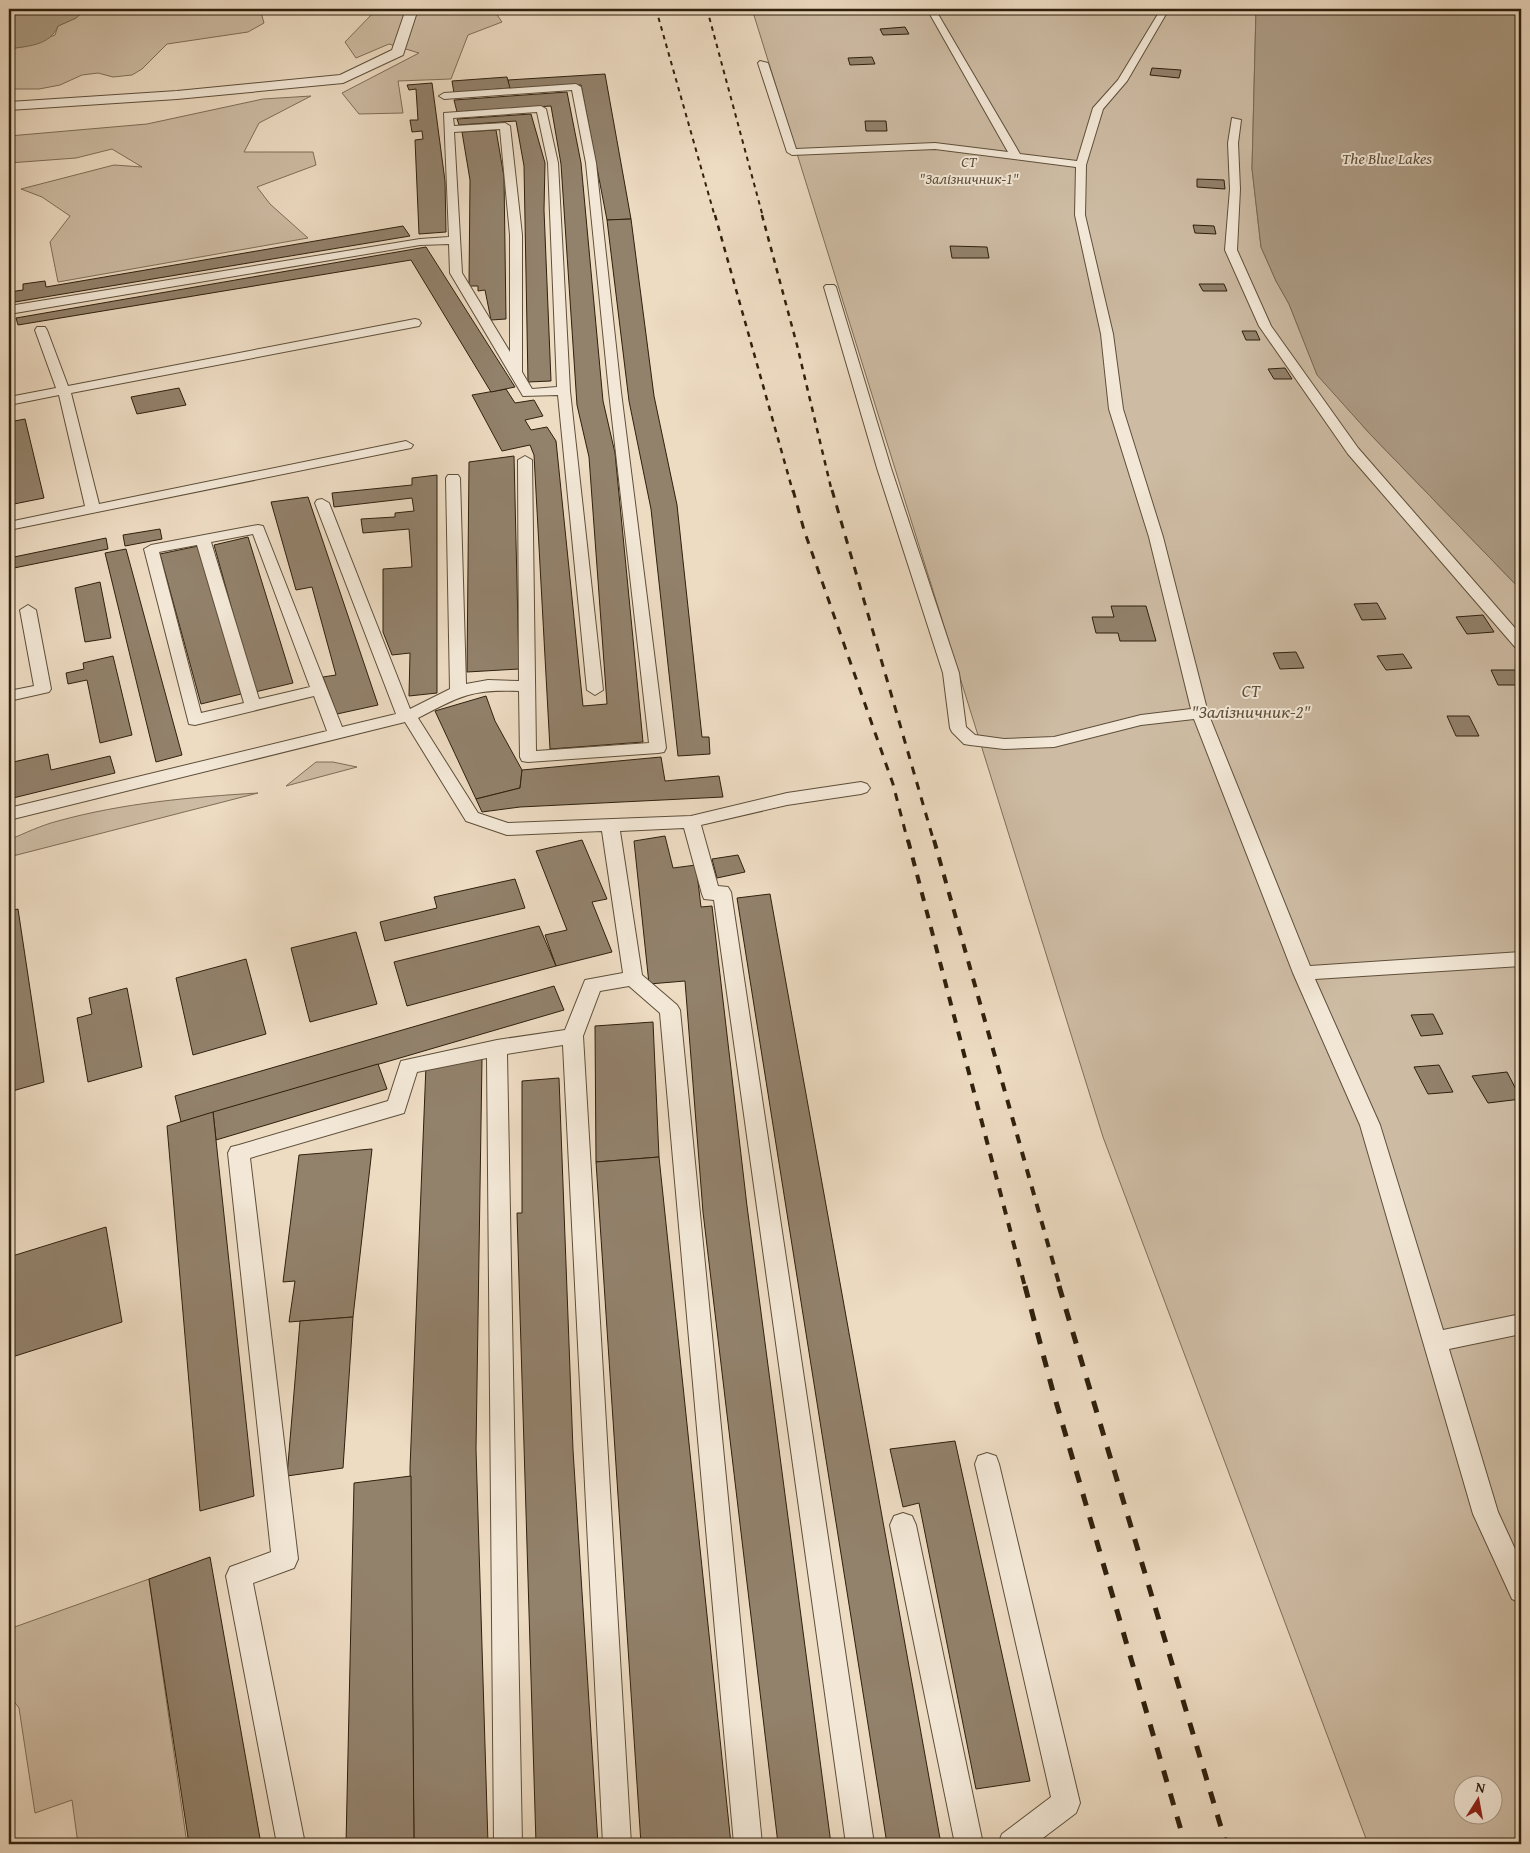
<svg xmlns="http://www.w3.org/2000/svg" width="1530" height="1853" font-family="'Gentium Book Plus',serif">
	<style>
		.green { fill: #cdbba3; stroke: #7e6e58; fill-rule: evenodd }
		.water { fill: #ac9b84; stroke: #7a6a54 }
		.building { fill: #92816b; stroke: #2f200d }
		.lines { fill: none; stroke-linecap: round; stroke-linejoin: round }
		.lane-casing { stroke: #5e4f3a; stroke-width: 2 }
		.street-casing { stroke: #5e4f3a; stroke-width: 2 }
		.lane { fill: #f3e8d7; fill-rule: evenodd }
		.street { fill: #f3e8d7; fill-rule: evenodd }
		.rail-far4 { stroke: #2f200d; stroke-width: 2; stroke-dasharray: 4.5 4.5; stroke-linecap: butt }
		.rail-far3 { stroke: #2f200d; stroke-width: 2.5; stroke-dasharray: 5.5 5.5; stroke-linecap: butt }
		.rail-far2 { stroke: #2f200d; stroke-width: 3; stroke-dasharray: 8 8; stroke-linecap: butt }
		.rail-far1 { stroke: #2f200d; stroke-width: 4; stroke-dasharray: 9 9; stroke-linecap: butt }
		.rail { stroke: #2f200d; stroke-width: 5; stroke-dasharray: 12 12; stroke-linecap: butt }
		.labels { text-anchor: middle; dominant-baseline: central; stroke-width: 4; stroke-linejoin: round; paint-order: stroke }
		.far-park-label { font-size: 15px; font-style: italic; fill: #5e4e3a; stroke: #f3e8d7 }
		.far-water-label { font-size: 16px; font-style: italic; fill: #5b4b37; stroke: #f3e8d7 }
		.park-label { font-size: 18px; font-style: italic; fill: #5e4e3a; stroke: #f3e8d7 }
	</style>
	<rect width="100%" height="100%" fill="#eddbc2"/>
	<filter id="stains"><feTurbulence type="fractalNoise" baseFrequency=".004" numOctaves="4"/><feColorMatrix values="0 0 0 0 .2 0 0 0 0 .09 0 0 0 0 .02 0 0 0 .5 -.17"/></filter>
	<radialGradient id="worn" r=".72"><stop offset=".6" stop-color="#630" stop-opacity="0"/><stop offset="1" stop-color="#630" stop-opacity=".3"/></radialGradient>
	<g class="green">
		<path d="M 86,9 L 260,9 L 264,23 L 248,32 L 167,44 L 142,69 L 132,75 L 113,77 L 98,73 L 82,75 L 60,85 L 39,89 L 9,89 L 9,49 L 26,46 L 55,35 L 58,26 L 76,18 Z"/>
		<path d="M 380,9 L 493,9 L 502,22 L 468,35 L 451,79 L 398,81 L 403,113 L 359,114 L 342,93 L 419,53 L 389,44 L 356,58 L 345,42 L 375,11 Z"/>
		<path d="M 752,9 L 1256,9 L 1252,168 L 1261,247 L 1276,281 L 1289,304 L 1317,374 L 1370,434 L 1521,590 L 1521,1844 L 1368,1844 L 1103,1137 ZM 1462,1786 L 1492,1786 L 1492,1816 L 1462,1816 Z"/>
		<path d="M 311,96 L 259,123 L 244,152 L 313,152 L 316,165 L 257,187 L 270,204 L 308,238 L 58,282 L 50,242 L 70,216 L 42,197 L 21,189 L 114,165 L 142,167 L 112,149 L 76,158 L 9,163 L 9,136 L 147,124 L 263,99 Z"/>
		<path d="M 316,762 L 333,762 L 357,767 L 286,786 Z"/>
		<path d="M 258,793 L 9,857 L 9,840 C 25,833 42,825 58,821 C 123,803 192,797 258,793 Z"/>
		<path d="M 149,1579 L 187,1844 L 78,1844 L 72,1800 L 35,1813 L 19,1708 L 9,1695 L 9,1629 Z"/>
	</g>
	<g class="water">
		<path d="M 9,9 L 86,9 L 76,18 L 58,26 C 50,46 27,46 9,49 Z"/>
		<path d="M 1256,9 L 1521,9 L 1521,590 L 1370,434 L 1317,375 L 1289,304 L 1276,281 L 1261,247 L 1252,169 Z"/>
	</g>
	<g class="building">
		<path d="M 905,27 L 909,34 L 883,35 L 880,29 Z"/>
		<path d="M 872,57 L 875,64 L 850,65 L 848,58 Z"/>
		<path d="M 1152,68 L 1181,70 L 1179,78 L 1150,75 Z"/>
		<path d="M 605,74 L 631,219 L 607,220 L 581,85 L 509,89 L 508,80 Z"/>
		<path d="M 507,77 L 510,88 L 454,93 L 452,81 Z"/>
		<path d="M 432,83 L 445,181 L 446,232 L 419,234 L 415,140 L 423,139 L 422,131 L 412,132 L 410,120 L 418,120 L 416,89 L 409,90 L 407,85 Z"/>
		<path d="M 567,92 L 581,163 L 603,401 L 615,453 L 643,742 L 550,749 L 534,455 L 530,445 L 502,451 L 472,395 L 506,389 L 515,403 L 534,400 L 543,416 L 525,420 L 531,430 L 547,427 L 556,441 L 583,706 L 607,704 L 589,457 L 577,405 L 561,164 L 551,106 L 457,112 L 454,100 Z"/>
		<path d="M 531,114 L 545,163 L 544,210 L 551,381 L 528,382 L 524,166 L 516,121 L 459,125 L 457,119 Z"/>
		<path d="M 865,121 L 886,121 L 887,131 L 866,131 Z"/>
		<path d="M 496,130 L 504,177 L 506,319 L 491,320 L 485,290 L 478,291 L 478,286 L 469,286 L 470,180 L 462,132 Z"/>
		<path d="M 1197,179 L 1224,180 L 1225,189 L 1197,187 Z"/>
		<path d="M 631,219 L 654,396 L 677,505 L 702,737 L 709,737 L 710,754 L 678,756 L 651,509 L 629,401 L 607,220 Z"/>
		<path d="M 1193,225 L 1214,226 L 1216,234 L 1195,233 Z"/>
		<path d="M 403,226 L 410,236 L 9,303 L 9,292 L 23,290 L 23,284 L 45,281 L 46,287 Z"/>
		<path d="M 950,246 L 987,247 L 989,258 L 952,258 Z"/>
		<path d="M 426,247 L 515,387 L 491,392 L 411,260 L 18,325 L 16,318 Z"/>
		<path d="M 1199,284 L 1224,284 L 1227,291 L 1203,291 Z"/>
		<path d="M 1242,331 L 1256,331 L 1260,340 L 1246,340 Z"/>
		<path d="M 1285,368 L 1292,379 L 1274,379 L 1268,369 Z"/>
		<path d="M 179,388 L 186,405 L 137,414 L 131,397 Z"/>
		<path d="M 25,419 L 44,498 L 9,505 L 9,422 Z"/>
		<path d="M 514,456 L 519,669 L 467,672 L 469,462 Z"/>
		<path d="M 437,475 L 437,693 L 409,696 L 410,653 L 392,655 L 383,632 L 383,569 L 412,567 L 409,529 L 363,533 L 361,519 L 395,517 L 395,513 L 414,511 L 412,498 L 334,507 L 332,493 L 412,485 L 412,478 Z"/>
		<path d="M 308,497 L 378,705 L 337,714 L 323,677 L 336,675 L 312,587 L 296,590 L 271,502 Z"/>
		<path d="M 160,529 L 162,539 L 125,546 L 123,535 Z"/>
		<path d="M 248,537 L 293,683 L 255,692 L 214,545 Z"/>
		<path d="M 106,538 L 108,549 L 9,569 L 9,558 Z"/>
		<path d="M 198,546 L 241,694 L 201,704 L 160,554 Z"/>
		<path d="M 126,549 L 182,755 L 156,762 L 105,553 Z"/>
		<path d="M 100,582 L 111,638 L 85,642 L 75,588 Z"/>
		<path d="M 1377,603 L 1386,619 L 1362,620 L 1354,604 Z"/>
		<path d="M 1111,606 L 1146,606 L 1156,641 L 1120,641 L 1118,633 L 1096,633 L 1092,617 L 1114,617 Z"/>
		<path d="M 1483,615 L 1494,632 L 1467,634 L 1456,617 Z"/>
		<path d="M 1296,652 L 1304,668 L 1280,669 L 1273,653 Z"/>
		<path d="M 1403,654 L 1412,668 L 1386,670 L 1377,656 Z"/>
		<path d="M 113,656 L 132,735 L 100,743 L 87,680 L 68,684 L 66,673 L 84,669 L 83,663 Z"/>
		<path d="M 1491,670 L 1518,670 L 1521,685 L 1498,685 Z"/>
		<path d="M 486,696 L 495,721 L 522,770 L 520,788 L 476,799 L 435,711 Z"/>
		<path d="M 1447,716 L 1469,716 L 1479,736 L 1456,736 Z"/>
		<path d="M 48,754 L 51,770 L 110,756 L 115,773 L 9,799 L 9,763 Z"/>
		<path d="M 661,757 L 665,781 L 719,776 L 723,797 L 520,807 L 482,812 L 476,799 L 520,788 L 522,770 Z"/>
		<path d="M 665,836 L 673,868 L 696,865 L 701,907 L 712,906 L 747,1206 L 831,1844 L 778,1844 L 703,1212 L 685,981 L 649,984 L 634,841 Z"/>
		<path d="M 582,840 L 607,899 L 592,902 L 612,952 L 556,966 L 545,935 L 567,930 L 536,851 Z"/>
		<path d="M 738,855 L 745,872 L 717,878 L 712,859 Z"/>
		<path d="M 515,879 L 525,908 L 385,941 L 380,922 L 437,908 L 434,897 Z"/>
		<path d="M 770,894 L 941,1844 L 887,1844 L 737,898 Z"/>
		<path d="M 18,909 L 44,1082 L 9,1092 L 9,911 Z"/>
		<path d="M 539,926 L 556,966 L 407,1006 L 394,962 Z"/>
		<path d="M 356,932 L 377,1004 L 310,1022 L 291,948 Z"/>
		<path d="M 246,959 L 266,1034 L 193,1055 L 176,978 Z"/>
		<path d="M 554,986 L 564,1010 L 181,1122 L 175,1096 Z"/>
		<path d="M 127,988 L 142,1067 L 88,1082 L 77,1018 L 92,1014 L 89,998 Z"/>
		<path d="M 1433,1014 L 1443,1034 L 1421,1036 L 1411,1015 Z"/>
		<path d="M 653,1022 L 659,1157 L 596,1162 L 595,1026 Z"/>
		<path d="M 482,1059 L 476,1449 L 488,1844 L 414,1844 L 410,1468 L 426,1065 Z"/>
		<path d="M 378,1064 L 387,1089 L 216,1140 L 213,1112 Z"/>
		<path d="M 1439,1065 L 1453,1092 L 1428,1094 L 1414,1067 Z"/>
		<path d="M 1507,1072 L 1521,1099 L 1488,1103 L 1472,1076 Z"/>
		<path d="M 559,1078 L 573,1450 L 598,1844 L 536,1844 L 517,1213 L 522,1213 L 522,1081 Z"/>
		<path d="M 213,1112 L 254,1496 L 200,1511 L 167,1126 Z"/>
		<path d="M 372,1149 L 353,1317 L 289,1322 L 295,1281 L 283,1282 L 299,1155 Z"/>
		<path d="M 659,1157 L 731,1844 L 641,1844 L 596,1162 Z"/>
		<path d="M 106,1227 L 122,1322 L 9,1358 L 9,1257 Z"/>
		<path d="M 353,1317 L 343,1468 L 287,1476 L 300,1321 Z"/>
		<path d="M 955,1441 L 1030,1781 L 976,1789 L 919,1503 L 903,1507 L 890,1449 Z"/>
		<path d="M 411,1476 L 414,1844 L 346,1844 L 354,1483 Z"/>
		<path d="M 210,1557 L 261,1844 L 189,1844 L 149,1579 Z"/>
	</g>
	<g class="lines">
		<defs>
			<g id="lane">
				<path d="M 927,9 L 935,9 L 1020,154 L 1077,161 L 1093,108 L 1118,80 L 1161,9 L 1169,9 L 1127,81 L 1103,109 L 1086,165 L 1085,215 L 1113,334 L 1123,409 L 1163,537 L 1208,713 L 1310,966 L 1521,952 L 1521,966 L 1315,979 L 1380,1125 L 1443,1330 L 1521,1314 L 1521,1334 L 1449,1349 L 1498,1512 L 1521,1562 L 1521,1603 L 1512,1599 L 1473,1514 L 1360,1125 L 1293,973 L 1194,719 L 1141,725 L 1054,747 L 1004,749 L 970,745 L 964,744 L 952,732 L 950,728 L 943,673 L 877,468 L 824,287 L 826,285 L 834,285 L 836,287 L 891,468 L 959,673 L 966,727 L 975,735 L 1004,739 L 1054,737 L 1141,715 L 1191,709 L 1149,537 L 1109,409 L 1101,334 L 1075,215 L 1076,167 L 935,149 L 792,155 L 787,152 L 758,63 L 760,61 L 768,63 L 796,149 L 935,143 L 1008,152 Z"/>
				<path d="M 576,84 L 581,87 L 596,163 L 621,392 L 666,748 L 664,752 L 658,753 L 528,762 L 522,761 L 520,757 L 519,691 C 471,689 460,696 418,718 L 478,813 L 508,823 L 691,816 L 787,793 L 861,782 L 867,784 L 870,788 L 867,792 L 861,794 L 787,805 L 701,825 L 718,886 L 728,887 L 731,892 L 874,1844 L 846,1844 L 714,900 L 704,899 L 702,894 L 684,828 L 620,831 L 642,975 L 677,1005 L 680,1010 L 762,1844 L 734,1844 L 660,1013 L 629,986 L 600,991 L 583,1036 L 631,1844 L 603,1844 L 563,1045 L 507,1054 L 522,1844 L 494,1844 L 487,1058 L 417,1072 L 404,1113 L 250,1158 L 298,1559 L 294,1568 L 253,1583 L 305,1844 L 277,1844 L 226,1576 L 230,1567 L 271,1552 L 228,1153 L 231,1147 L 239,1145 L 388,1101 L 401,1061 L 497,1040 L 565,1030 L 585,980 L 623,973 L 602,831 L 507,835 L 466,821 L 405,722 L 9,820 L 9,808 L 327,731 L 314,696 L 195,725 L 189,724 L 144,549 L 151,545 L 258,525 L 263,526 L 342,727 L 396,714 L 315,503 L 317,500 L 322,499 L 329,503 L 410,709 L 450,689 L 446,478 L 448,475 L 458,475 L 460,478 L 466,684 L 488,680 L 519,681 L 518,460 L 525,456 L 532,460 L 536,751 L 649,743 L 609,392 L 586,163 L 572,90 L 444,99 L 439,96 L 444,93 ZM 253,534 L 310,687 L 259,699 L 211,542 ZM 197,545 L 244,703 L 201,713 L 159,552 Z"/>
				<path d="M 541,106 L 546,109 L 558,163 L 570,391 L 603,690 L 595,695 L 587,690 L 558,395 L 523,396 L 450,273 L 449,244 L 420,245 L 9,314 L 9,306 L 420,239 L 449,237 L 444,113 ZM 537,112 L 548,163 L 557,387 L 532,389 L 522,372 L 522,235 L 510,126 L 505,123 L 454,126 L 453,118 ZM 500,129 L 510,235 L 510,352 L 462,273 L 454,132 Z"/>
				<path d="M 1232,118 L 1241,120 L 1238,143 L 1240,189 L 1237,250 L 1271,326 L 1358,448 L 1521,635 L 1521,649 L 1515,647 L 1348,454 L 1259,326 L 1225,250 L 1230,189 L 1228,143 Z"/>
				<path d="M 415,319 L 419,320 L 421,323 L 419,326 L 71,393 L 99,504 L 406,441 L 413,445 L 411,448 L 9,530 L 9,522 L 85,506 L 59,395 L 9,405 L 9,397 L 56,388 L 35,330 L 37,327 L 45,327 L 47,330 L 68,386 Z"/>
				<path d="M 28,605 L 36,610 L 51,689 L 49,692 L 9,701 L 9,691 L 34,686 L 20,610 Z"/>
				<path d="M 987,1453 L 996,1456 L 999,1464 L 1080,1803 L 1076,1813 L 1035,1844 L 998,1844 L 1002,1834 L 1051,1797 L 975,1464 L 978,1456 Z"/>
				<path d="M 903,1513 L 912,1516 L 916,1525 L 983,1844 L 955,1844 L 890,1525 L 894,1516 Z"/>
			</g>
			<path id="street" d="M 406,9 L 418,9 L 403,55 L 343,83 L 177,99 L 9,110 L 9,102 L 177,91 L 340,75 L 392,50 Z"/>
		</defs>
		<use href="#lane" class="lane-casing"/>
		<use href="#street" class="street-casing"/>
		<use href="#lane" class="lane"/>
		<use href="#street" class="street"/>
		<g class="rail-far4">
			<path d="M 656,9 L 715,217"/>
			<path d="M 707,9 L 763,217"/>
		</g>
		<g class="rail-far3">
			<path d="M 715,215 L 793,492"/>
			<path d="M 762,215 L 797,345 L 832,492"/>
		</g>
		<g class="rail-far2">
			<path d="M 793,490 L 804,530 L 893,784 L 908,842"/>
			<path d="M 832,490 L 934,842"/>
		</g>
		<g class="rail-far1">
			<path d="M 908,840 L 1025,1287"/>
			<path d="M 934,840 L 1060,1287"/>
		</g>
		<g class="rail">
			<path d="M 1025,1286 L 1052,1388 L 1185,1844"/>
			<path d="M 1059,1286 L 1226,1844"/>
		</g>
	</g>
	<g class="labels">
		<g class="far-park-label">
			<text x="969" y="161">СТ<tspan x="969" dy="17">"Залізничник-1"</tspan></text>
		</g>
		<g class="far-water-label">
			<text x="1387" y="158">The Blue Lakes</text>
		</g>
		<g class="park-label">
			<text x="1251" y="690">СТ<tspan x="1251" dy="21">"Залізничник-2"</tspan></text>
		</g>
	</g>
	<rect width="1530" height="1853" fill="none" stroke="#eddbc2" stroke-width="30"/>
	<rect x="10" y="10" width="1510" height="1833" fill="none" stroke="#2f200d" stroke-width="2.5"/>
	<rect x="15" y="15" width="1500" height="1823" fill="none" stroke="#2f200d"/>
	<g transform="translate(1478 1800) rotate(11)"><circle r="24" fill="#f3e8d7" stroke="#a59886"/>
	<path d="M0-4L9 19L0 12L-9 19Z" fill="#8f2418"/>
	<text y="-8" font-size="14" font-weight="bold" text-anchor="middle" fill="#2f200d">N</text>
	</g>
	<rect width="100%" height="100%" filter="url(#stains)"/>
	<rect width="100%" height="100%" fill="url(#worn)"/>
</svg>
